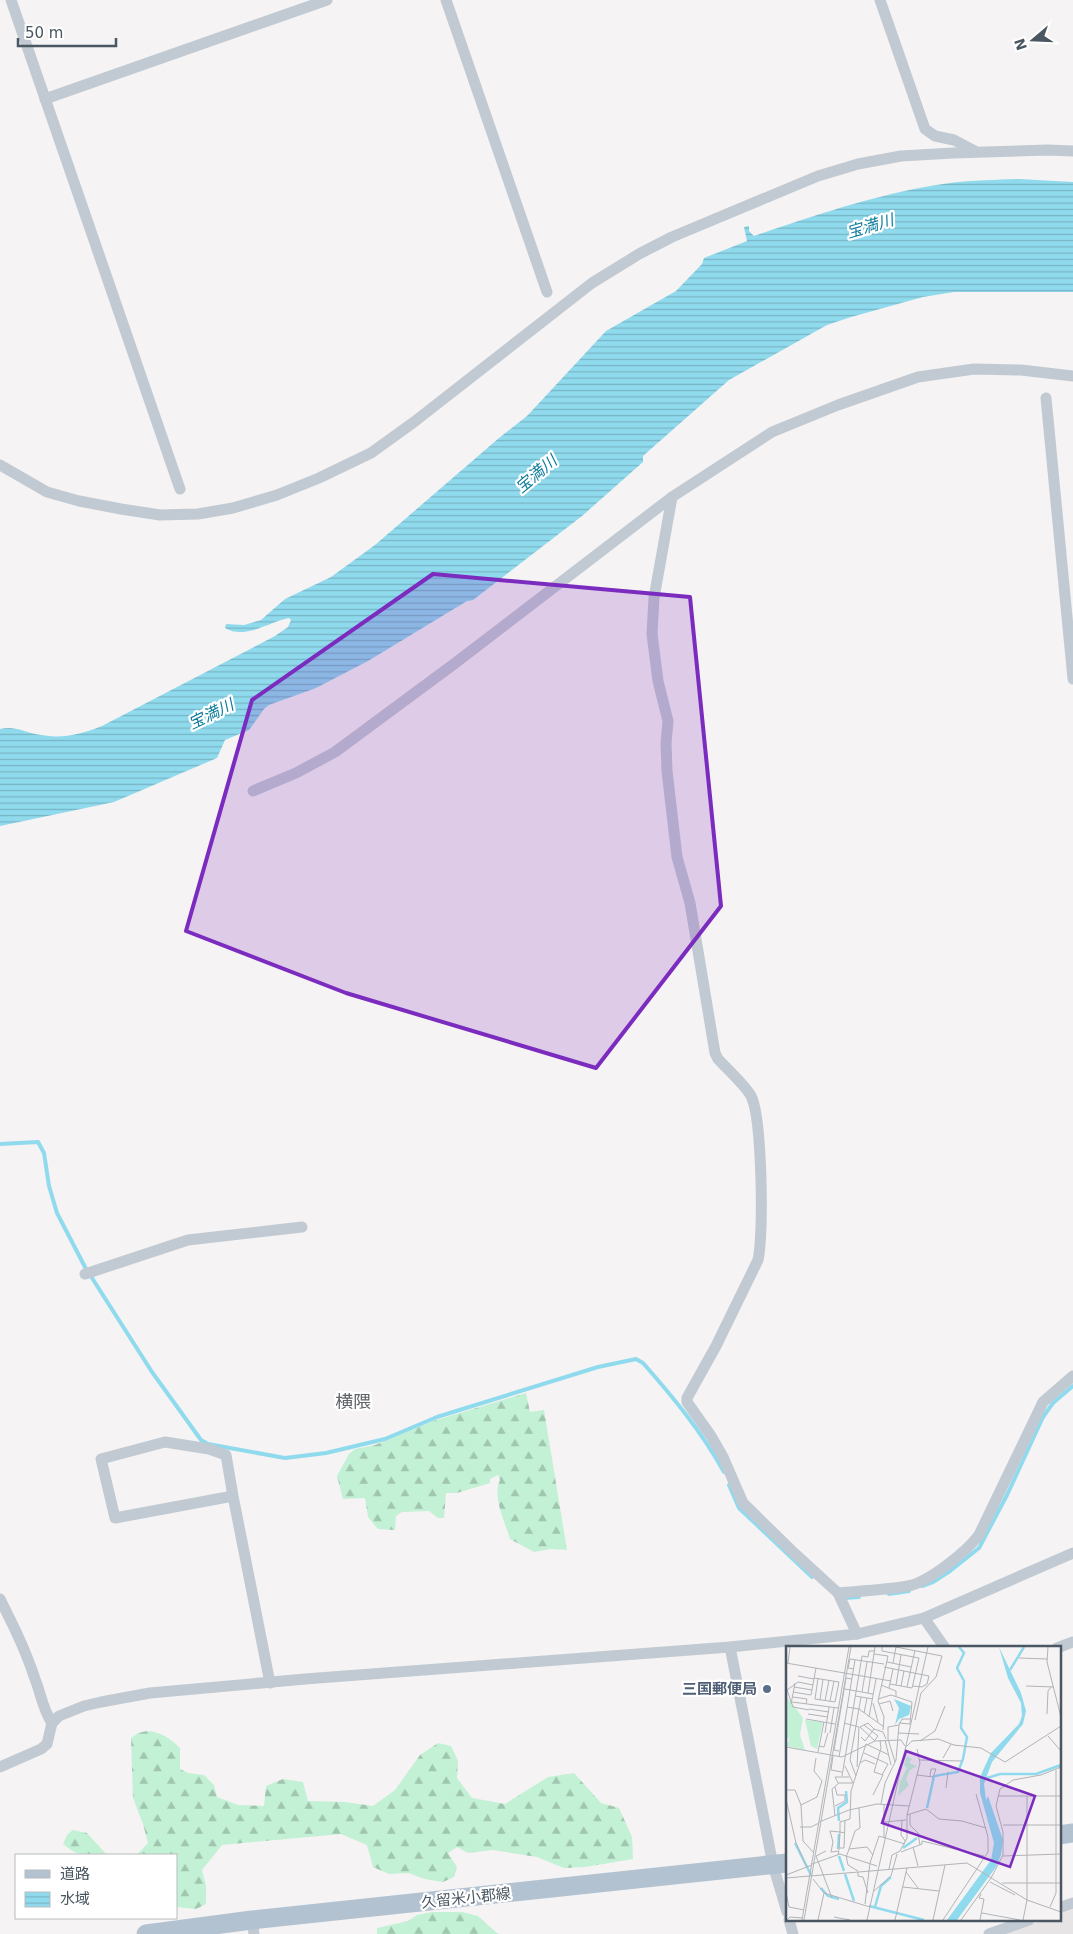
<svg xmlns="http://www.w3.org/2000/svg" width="1073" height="1934" font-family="'DejaVu Sans','Noto Sans JP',sans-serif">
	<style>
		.education { fill: #e6e4e5 }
		.forest { fill: url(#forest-firs) }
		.water { fill: url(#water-rules) }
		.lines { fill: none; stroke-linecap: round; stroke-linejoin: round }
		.stream { stroke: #90daee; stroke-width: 4 }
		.minor { stroke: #c1cad2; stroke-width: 11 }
		.primary { stroke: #b3c2d1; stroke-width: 19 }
		.marked { fill: #7b2cbf; fill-opacity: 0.2; stroke: #7b2cbf; stroke-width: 4; stroke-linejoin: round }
		.service-dot { fill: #5c6f8a; stroke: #fff; stroke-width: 2 }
		.labels { text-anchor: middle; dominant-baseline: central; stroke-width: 4.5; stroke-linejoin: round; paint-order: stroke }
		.service-label { font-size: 15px; font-weight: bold; fill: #4e5e75; stroke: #fff; text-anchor: end }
		.street-label { font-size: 15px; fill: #4a5661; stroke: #fff }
		.water-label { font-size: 16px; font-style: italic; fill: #0c7c9b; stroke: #fff }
		.quarter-label { font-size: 18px; fill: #5f6368; stroke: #fff }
		.inset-river { fill: none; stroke: #90daee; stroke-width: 2.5 }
		.inset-road { fill: none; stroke: #b1b4b9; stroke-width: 1 }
		.view { fill: #7b2cbf; fill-opacity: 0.15; stroke: #7b2cbf; stroke-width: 2.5 }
		.inset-edge { fill: none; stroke: #4a5661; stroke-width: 2.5 }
	</style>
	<defs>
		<pattern id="forest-firs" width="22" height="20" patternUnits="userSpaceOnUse" patternTransform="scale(1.25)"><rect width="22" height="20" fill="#c3f1d5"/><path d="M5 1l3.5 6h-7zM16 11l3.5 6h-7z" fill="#a0c6b0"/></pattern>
		<pattern id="water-rules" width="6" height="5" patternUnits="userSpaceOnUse" patternTransform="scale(1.25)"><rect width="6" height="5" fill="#90daee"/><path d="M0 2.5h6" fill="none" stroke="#78b4c4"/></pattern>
	</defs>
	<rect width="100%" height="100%" fill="#f5f3f3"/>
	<path class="education" d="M 1073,1909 L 1073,1934 L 999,1934 L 1045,1920 L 1059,1920 L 1059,1915 Z"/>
	<g class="forest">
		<path d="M 526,1393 L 530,1412 L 544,1410 L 567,1550 L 551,1549 L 534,1552 L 510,1539 C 505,1522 492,1497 500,1480 L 498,1475 L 490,1479 L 490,1483 L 457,1493 L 446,1493 L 444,1518 L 438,1518 L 429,1511 L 402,1512 L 396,1516 L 395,1530 L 378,1529 L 368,1517 L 365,1498 L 343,1499 L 337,1476 L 349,1454 L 355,1449 L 375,1445 L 430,1422 Z"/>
		<path d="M 147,1731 C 161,1732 170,1738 180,1748 L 180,1769 L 188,1773 L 204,1775 L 214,1785 L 217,1797 L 238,1805 L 264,1806 L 266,1786 L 283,1779 L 303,1782 L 308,1801 L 345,1802 L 373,1806 L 395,1790 L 420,1755 L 438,1743 L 451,1746 L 458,1761 L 457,1778 L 472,1798 L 505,1804 L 548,1777 L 574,1773 L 601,1803 L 619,1808 L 632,1837 L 633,1859 L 585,1867 L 564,1868 L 537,1857 L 493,1850 L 468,1853 L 457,1847 L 448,1853 L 457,1867 L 454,1877 L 443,1882 L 425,1879 L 408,1873 L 389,1874 L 373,1867 L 367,1845 L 341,1834 L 222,1845 L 202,1870 L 206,1886 L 206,1904 L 196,1909 L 176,1907 L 176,1855 L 137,1855 L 148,1843 L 143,1824 L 133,1798 L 131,1738 L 138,1733 Z"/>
		<path d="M 73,1830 L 87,1833 L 107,1855 C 87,1855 79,1858 63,1844 L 67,1835 Z"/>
		<path d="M 432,1912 L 462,1912 L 478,1916 L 498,1934 L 377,1934 L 377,1928 L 408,1921 L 417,1915 Z"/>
	</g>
	<path class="water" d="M 1019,179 L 1073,182 L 1073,292 L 954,292 L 923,297 L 851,317 L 827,325 L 729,380 L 643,456 L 643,462 L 582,516 L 473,600 L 467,601 L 368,661 L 316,688 L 269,705 L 264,709 L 249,730 L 225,740 L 217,758 L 114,802 L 0,826 L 0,729 C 15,725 26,733 41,735 C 62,739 82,734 102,726 L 275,636 L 288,627 L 291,620 L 289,618 C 268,622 245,640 225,628 L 226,624 L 244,625 L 261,620 L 285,599 L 331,577 L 375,545 L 499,438 L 527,416 L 606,331 L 676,291 L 702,264 L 704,258 L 747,241 L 744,227 L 749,226 L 749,231 L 754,236 C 819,214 883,192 950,183 C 973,180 997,180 1019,179 Z"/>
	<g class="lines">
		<g class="stream">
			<path d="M 0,1144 L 38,1142 L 44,1153 L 49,1186 L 57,1213 L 85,1267 L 152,1372 L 201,1440 L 208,1444 L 285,1458 L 326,1453 L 385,1439 L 437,1417 L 598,1367 L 636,1359 L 643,1363 C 673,1397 702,1432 724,1472"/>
			<path d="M 729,1485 L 739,1508 L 812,1577"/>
			<path d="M 922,1586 L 933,1582 L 950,1571 L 979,1548 L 1007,1495 L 1043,1417 L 1053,1403 L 1073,1386"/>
			<path d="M 889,1594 L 909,1591"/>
			<path d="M 844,1598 L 859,1597"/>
		</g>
		<g class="minor">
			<path d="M 11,0 L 180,489"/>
			<path d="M 446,0 L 547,292"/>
			<path d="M 880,0 L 925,129 L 935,136 L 954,140 L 975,151"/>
			<path d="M 45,99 L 327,0"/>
			<path d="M 1046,398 L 1073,679"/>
			<path d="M 0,465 L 47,492 L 79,501 L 121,509 L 160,515 L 198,514 L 233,508 L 277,495 L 319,478 L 371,453 L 414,422 L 592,283 L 639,254 L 672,237 L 818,176 L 858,164 L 901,156 L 953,153 L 1048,150 L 1073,151"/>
			<path d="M 672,497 L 654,598 L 652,634 L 658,681 L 668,721 L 666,743 L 667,771 L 677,857 L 690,903 L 715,1053 L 718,1059 C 727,1069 745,1085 751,1096 C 762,1117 764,1235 758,1260 L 716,1346 L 687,1398 L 687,1402 L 711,1436 L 723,1457 L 743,1503 L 791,1550 L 838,1593 L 857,1634"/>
			<path d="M 253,791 L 296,773 L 335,752 L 454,664 L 672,497 L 772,432 L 838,405 L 918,377 L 974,369 L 1021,370 L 1073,376"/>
			<path d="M 85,1274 L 188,1240 L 302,1227"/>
			<path d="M 233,1496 L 115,1518 L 101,1459 L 165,1442 L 209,1449 L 226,1455 L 233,1496 L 270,1683"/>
			<path d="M 838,1593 C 861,1591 885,1590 908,1586 C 929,1582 966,1552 979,1535 L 1043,1402 L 1073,1376"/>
			<path d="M 0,1599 C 13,1625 26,1651 35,1679 C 41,1694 43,1710 52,1723"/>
			<path d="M 924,1618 L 945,1648"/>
			<path d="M 730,1647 L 773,1865 L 787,1912"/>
			<path d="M 1057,1648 L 1073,1642"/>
			<path d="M 0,1767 L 41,1749 L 47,1744 L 52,1723 L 59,1716 L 84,1706 L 101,1702 L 150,1693 L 305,1679 L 730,1647 L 857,1634 L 924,1618 L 1073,1553"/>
			<path d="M 1059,1908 L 1073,1903"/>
			<path d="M 252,1920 L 254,1934"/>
			<path d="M 789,1920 L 793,1934"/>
			<path d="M 989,1934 L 1029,1920"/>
		</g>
		<g class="primary">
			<path d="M 1059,1835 L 1073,1833"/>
			<path d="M 146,1934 L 252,1920 L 787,1863"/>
		</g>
	</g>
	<path class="marked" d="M 433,574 L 690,597 L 721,906 L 596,1068 L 346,993 L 186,931 L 252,700 Z"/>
	<circle class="service-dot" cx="767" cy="1689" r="5"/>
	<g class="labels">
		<g class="service-label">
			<text x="757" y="1689">三国郵便局</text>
		</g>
		<g class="street-label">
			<text transform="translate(466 1898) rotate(-6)">久留米小郡線</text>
		</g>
		<g class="water-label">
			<text transform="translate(870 226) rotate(-16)">宝満川</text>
			<text transform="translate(536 474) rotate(-40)">宝満川</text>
			<text transform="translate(211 714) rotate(-26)">宝満川</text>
		</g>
		<g class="quarter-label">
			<text x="353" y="1401">横隈</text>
		</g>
	</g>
	<g transform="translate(786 1646)">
		<rect width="275" height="275" fill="#f5f3f3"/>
		<path d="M 19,74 L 37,76 L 31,103 L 25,100 Z" fill="#c3f1d5"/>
		<path d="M 0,50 L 17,72 L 14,89 L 19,104 L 0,100 L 4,92 L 0,93 ZM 121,110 L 126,113 L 123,117 L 131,120 L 124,124 L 120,133 L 123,139 L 112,150 L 114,136 L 121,122 L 118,119 Z" fill="#c3f1d5"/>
		<path d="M 213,1 L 235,47 L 240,65 L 237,78 L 206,116 L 198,138 L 200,154 L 202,150 L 217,194 L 215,209 L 210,221 L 171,274 L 161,274 L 205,214 L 208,197 L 194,147 L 194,131 L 205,107 L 233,78 L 236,70 L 235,57 L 222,32 ZM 108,53 L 125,60 L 123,69 L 113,73 L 109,79 L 113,62 Z" fill="#90daee"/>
		<path class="inset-river" d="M 224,24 L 238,1M 198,133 L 214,128 L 250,128 L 275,119M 141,162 L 148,130 L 172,126 L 177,113 L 181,91 L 175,82 L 178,35 L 171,22 L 178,7 L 173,1M 53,175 L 52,162 L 61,156 L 60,145M 9,197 L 25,229M 117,202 L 131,192M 52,203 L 53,188M 53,210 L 58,225M 59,228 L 68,255M 35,242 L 42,250 L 53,253M 83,260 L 138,274M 89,261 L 95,240 L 105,231"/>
		<path class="inset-road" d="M 96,1 L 96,5 L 133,12 L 126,42 L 104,38M 110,1 L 156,10 L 150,31 L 135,47 L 129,74M 262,1 L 261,16 L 275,71M 88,8 L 102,10 L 92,55 L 98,71 L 97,84M 233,12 L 261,13M 101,16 L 125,21M 0,17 L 105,35M 2,17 L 4,1M 107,17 L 110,1M 98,21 L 143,30 L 141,38 L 136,41 L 127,40M 68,23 L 62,22 L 64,13 L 98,18M 12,30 L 28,33M 28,32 L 53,36 L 49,56 L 29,53 L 32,32M 95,39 L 110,45 L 110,50M 110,39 L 115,9M 115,40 L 118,25M 240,40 L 268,41M 8,41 L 26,44M 121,41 L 129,4M 103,42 L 107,23M 59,43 L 87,48M 7,46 L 25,49 L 30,22M 76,46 L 81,16M 82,47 L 89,1M 69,50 L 87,53M 7,51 L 21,53 L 20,58M 92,53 L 105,49 L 126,56 L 124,78 L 113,77M 34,54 L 37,33M 39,55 L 43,34M 44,55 L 48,35M 6,56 L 52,62M 87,57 L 92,76M 5,58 L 9,37M 93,58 L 104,55 L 107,65M 61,61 L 73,63 L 98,81M 23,63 L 43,66M 23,64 L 7,61 L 1,44 L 12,36 L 27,39M 78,67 L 81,52M 22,68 L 42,71M 261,68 L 262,45 L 265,41M 83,71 L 90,33M 20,73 L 49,78M 58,77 L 73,81 L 71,121M 78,79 L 92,90 L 89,94M 88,83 L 82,77 L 74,81 L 89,95M 39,87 L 43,61M 44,87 L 48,62M 112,87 L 133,88M 262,90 L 275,105M 75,91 L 79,95 L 88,83 L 97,86 L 100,93M 99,94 L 105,119M 134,95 L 149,85 L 159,60M 33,100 L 38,101 L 42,87M 0,101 L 56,111 L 89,95 L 115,94 L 119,100M 120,101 L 126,95 L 152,93 L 168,99 L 195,102 L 219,116 L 275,80M 53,105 L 48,104 L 60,32 L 66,33M 32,106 L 38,76M 78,107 L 102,118 L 96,129M 47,110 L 45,124 L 56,126M 53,111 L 69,14M 157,112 L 165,98M 133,114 L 176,115M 109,116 L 102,93 L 102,81 L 113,79 L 116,73 L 124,73M 74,117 L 79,114 L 89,118M 59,120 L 67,137M 131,129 L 147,131 L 150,123 L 145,123 L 144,131M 56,130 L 76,10 L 82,11 L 83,5 L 89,5M 70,130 L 64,114 L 75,51M 52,137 L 49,131 L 63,131M 49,141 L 51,149 L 59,149 L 59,155 L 49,160M 160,142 L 162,126M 0,144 L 9,144 L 15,159 L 17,195 L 28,207M 87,149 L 97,129 L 88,126 L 95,102 L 94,94M 212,150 L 275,150M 0,153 L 10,197 L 21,221M 95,158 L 99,137 L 110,114 L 113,79M 98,158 L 98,192M 15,159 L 31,151 L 36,135 L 28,125 L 30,112M 121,169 L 140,163 L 153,173 L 176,175 L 200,182M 124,169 L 124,179 L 132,187 L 134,199M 49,170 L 46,143 L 53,137 L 67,137M 116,175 L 115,189 L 120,196M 33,176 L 63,164 L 91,158 L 123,160M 98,176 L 120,174M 217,179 L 275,179M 14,181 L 25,181 L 33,177M 127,201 L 132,220M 54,202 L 58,202 L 59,174M 63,203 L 81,201 L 87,209M 53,204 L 54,186 L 59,187M 40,205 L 30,210 L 46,252M 115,206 L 136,198 L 136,195 L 198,210M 52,209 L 53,205 L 45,206 L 47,196 L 44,185 L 54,186 L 54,176 L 64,173 L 65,145 L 80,98 L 103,109M 60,209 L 62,219 L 72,225M 61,209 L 69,185 L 74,182 L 73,162M 217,210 L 275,208M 84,217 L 93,190 L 119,198M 26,218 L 54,208 L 91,220M 103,223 L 106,209 L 114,205 L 121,192 L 121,169 L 134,117 L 131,103M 72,226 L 72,230 L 77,231 L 82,247M 120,226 L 132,242M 0,229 L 26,219M 0,232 L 181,217 L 241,254 L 275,266M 27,233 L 38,247M 204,236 L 229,249M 216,237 L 275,237M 117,241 L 153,245M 88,245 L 105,230 L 111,208M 0,246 L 3,261 L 18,264M 79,258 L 84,217M 264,261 L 270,247 L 270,124M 196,267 L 234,274M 48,271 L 64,274M 1,274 L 4,271 L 17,272M 16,274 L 63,1M 18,274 L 65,1M 32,274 L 38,247 L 84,261M 81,274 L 142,1M 109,274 L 121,222M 147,274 L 159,219M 157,274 L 202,206 L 202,191 L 190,148M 175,274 L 205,232 L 217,209 L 217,186 L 210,160 L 214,143 L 227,134 L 255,129 L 275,121M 194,274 L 198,253 L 193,252 L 195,248M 237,274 L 241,254 L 241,150"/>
		<path class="view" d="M 120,105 L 249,150 L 224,221 L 96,177 Z"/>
		<rect width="275" height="275" class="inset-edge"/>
	</g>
	<rect x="15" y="1854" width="162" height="65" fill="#ffffff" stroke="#b7bbc0"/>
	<rect x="25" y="1870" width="25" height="8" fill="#b3c2d1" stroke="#b7bbc0"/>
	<text x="60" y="1879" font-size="15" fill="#4a5661">道路</text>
	<rect x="25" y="1892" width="25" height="15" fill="url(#water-rules)" stroke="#b7bbc0"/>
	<text x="60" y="1904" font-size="15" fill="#4a5661">水域</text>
	<g transform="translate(1033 40) rotate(251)" stroke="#ffffff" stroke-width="4" paint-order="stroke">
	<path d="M0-4L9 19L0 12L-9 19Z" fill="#4a5661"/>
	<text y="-8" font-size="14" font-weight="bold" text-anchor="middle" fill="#4a5661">N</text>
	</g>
	<path d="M18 38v8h98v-8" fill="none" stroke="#4a5661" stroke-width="2.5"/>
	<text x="25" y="38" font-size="15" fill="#4a5661" stroke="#ffffff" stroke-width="4" paint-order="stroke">50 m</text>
</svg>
